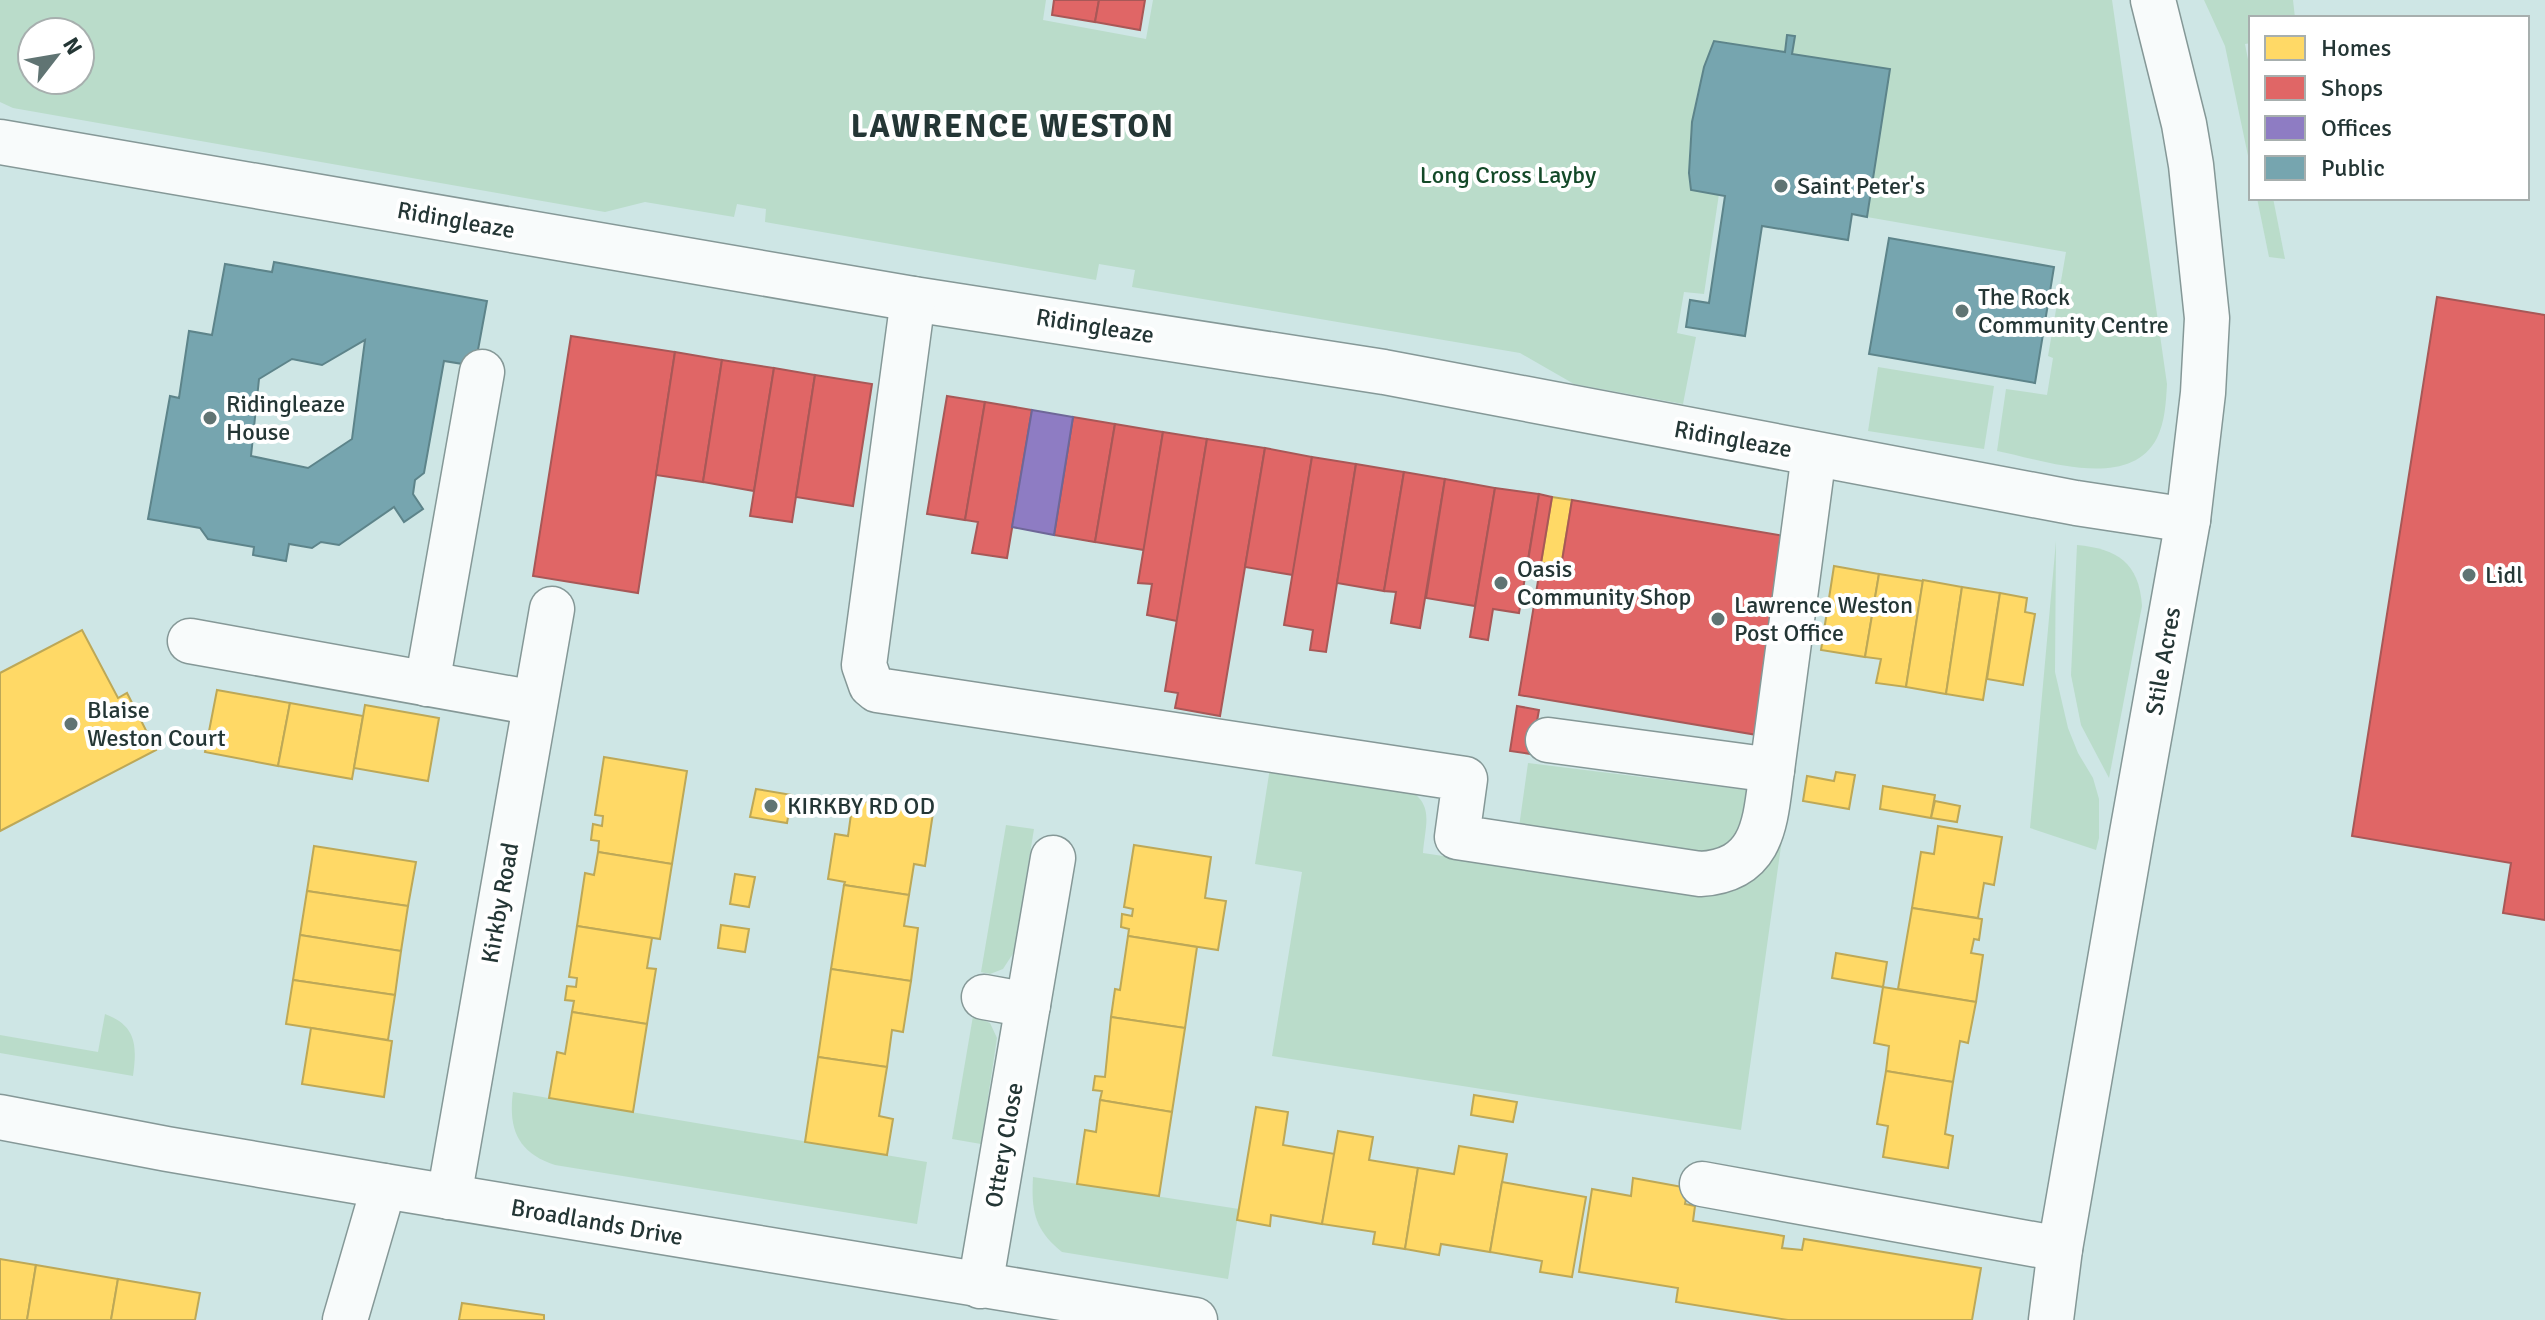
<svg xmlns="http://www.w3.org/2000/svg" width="2545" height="1320" font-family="Signika,sans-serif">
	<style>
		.green { fill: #badcca; fill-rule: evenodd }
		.homes { fill: #ffd966; stroke: #bda857; stroke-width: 2 }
		.shops { fill: #e06666; stroke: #a85857; stroke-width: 2 }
		.offices { fill: #8e7cc3; stroke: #6e6798; stroke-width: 2 }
		.public { fill: #76a5af; stroke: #5d848a; stroke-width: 2; fill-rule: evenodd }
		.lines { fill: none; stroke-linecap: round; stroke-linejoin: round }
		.minor-casing { stroke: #859897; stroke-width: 47 }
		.minor { stroke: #f8fbfb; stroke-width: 44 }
		.poi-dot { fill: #607473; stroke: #fff; stroke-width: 3 }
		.labels { text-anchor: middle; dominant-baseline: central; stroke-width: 8; stroke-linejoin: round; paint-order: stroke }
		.park-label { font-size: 24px; fill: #134928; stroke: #fff }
		.poi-label { font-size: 24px; fill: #243635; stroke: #fff; text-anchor: start }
		.street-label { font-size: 24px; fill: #243635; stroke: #fff }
		.district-label { font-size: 32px; font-weight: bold; letter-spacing: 2px; fill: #243635; stroke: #fff }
	</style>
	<rect width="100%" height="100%" fill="#cee6e5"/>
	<g class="green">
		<path d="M 0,0 L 1046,0 L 1043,20 L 1146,39 L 1153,0 L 2112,0 L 2167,384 C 2166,402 2165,422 2157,438 C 2129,492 2043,460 1997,451 L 2006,389 L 2047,395 L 2053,358 L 2048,356 L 2066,252 L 1867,217 L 1890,70 L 1792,54 L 1795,36 L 1787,35 L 1785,52 L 1708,57 C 1693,100 1686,144 1691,190 L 1719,194 L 1704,294 L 1684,292 L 1677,333 L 1696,337 L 1683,404 L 1574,384 L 1520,353 L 1132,287 L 1135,270 L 1099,264 L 1096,280 L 765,222 L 766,209 L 737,204 L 734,217 L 645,202 L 605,212 L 13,108 L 0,102 ZM 32,32 L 80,32 L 80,80 L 32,80 Z"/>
		<path d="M 2204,0 L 2293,0 L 2295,18 L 2251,18 L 2251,43 L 2245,44 L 2251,75 L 2251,170 L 2225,46 Z"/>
		<path d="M 2257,198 L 2273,198 L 2285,259 L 2269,257 Z"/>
		<path d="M 1878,367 L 1994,386 L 1984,449 L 1868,431 Z"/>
		<path d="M 2056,541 L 2055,672 L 2068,728 L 2078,753 L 2093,778 L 2099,799 L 2099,838 L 2096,850 L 2030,828 Z"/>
		<path d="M 2077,545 C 2117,549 2139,562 2142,606 L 2109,778 L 2081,725 L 2071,675 Z"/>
		<path d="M 1528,763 L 1747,790 L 1741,836 L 1727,848 L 1701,852 L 1519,827 Z"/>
		<path d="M 1270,768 L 1404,787 C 1436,803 1425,824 1423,853 L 1689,893 L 1784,825 L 1741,1130 L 1272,1056 L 1302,872 L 1255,864 Z"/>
		<path d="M 1006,825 L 1034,829 L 1014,952 L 1003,969 L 990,974 L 981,972 Z"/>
		<path d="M 105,1014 C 137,1026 137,1046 133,1076 L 0,1053 L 0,1035 L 98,1052 Z"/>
		<path d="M 973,1016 L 990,1023 L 997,1038 L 981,1144 L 952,1139 Z"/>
		<path d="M 513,1092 L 927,1162 L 917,1224 L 555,1165 C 518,1153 508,1129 513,1092 Z"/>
		<path d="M 1033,1177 L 1239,1209 L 1228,1279 L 1062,1252 C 1035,1230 1031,1212 1033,1177 Z"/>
	</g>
	<g class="homes">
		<path d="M 1552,497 L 1572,500 L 1561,567 L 1541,563 Z"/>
		<path d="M 1834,566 L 1879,574 L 1865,657 L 1821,650 Z"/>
		<path d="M 1879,574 L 1923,581 L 1906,687 L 1876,683 L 1881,659 L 1865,657 Z"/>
		<path d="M 1923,580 L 1962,587 L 1946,694 L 1906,687 Z"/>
		<path d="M 1962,587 L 2000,593 L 1983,700 L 1946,694 Z"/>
		<path d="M 2000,593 L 2027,598 L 2025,612 L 2035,614 L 2023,685 L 1987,679 Z"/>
		<path d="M 82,630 L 118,698 L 127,693 L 156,750 L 0,831 L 0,673 Z"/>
		<path d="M 217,690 L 290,703 L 278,766 L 205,752 Z"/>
		<path d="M 290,703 L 363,716 L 352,779 L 278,766 Z"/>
		<path d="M 365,705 L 439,718 L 428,781 L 354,768 Z"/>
		<path d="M 604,757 L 687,771 L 672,864 L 598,852 L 599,841 L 591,840 L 593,824 L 602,826 L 603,816 L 595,815 Z"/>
		<path d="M 1836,772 L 1855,775 L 1849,809 L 1803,801 L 1807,776 L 1834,781 Z"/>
		<path d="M 1883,786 L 1935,795 L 1931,818 L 1880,809 Z"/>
		<path d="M 756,789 L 792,795 L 787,823 L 750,817 Z"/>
		<path d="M 853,800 L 933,813 L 925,866 L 914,864 L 909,895 L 844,885 L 845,882 L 828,879 L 835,834 L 848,836 Z"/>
		<path d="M 1935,801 L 1960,806 L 1957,822 L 1931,818 Z"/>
		<path d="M 1938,826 L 2002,837 L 1994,885 L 1984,883 L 1978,918 L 1912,908 L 1921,852 L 1934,854 Z"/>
		<path d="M 1134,845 L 1211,857 L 1205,898 L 1226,901 L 1218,950 L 1128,936 L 1129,929 L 1121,927 L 1122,914 L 1132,916 L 1133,909 L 1124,907 Z"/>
		<path d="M 314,846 L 416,862 L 408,906 L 307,891 Z"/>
		<path d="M 598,852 L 672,864 L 660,939 L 577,926 L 585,873 L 594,875 Z"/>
		<path d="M 735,874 L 755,877 L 749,907 L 730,904 Z"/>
		<path d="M 844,885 L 909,895 L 904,926 L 918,928 L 911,981 L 831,969 Z"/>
		<path d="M 307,891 L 408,906 L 401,951 L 300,935 Z"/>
		<path d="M 1912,908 L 1982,919 L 1979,940 L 1974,939 L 1971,953 L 1983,955 L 1976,1002 L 1898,989 Z"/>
		<path d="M 721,925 L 749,929 L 745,952 L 718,948 Z"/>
		<path d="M 577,926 L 652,938 L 647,968 L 656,969 L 647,1024 L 572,1012 L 574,1001 L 565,1000 L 567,986 L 576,987 L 577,978 L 569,977 Z"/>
		<path d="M 300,935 L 401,951 L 395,995 L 293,980 Z"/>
		<path d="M 1128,936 L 1197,947 L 1185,1028 L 1111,1017 L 1115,989 L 1120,990 Z"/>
		<path d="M 1836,953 L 1887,962 L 1883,987 L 1832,978 Z"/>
		<path d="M 831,969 L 911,981 L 903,1032 L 892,1030 L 887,1067 L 818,1057 Z"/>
		<path d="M 293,980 L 395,995 L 388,1040 L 286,1024 Z"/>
		<path d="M 1883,987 L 1976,1002 L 1968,1043 L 1960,1041 L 1953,1082 L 1886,1071 L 1889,1046 L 1874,1043 Z"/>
		<path d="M 572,1012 L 647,1024 L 633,1112 L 549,1098 L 557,1052 L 565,1054 Z"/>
		<path d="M 1111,1017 L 1185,1028 L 1172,1112 L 1100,1100 L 1102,1091 L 1093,1090 L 1095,1076 L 1105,1077 Z"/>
		<path d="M 311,1028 L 392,1041 L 384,1097 L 302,1084 Z"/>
		<path d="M 818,1057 L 887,1067 L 879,1116 L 893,1119 L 887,1155 L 805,1142 Z"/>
		<path d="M 1886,1071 L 1953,1082 L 1945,1134 L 1953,1136 L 1948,1168 L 1883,1157 L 1888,1126 L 1877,1124 Z"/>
		<path d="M 1474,1095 L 1517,1102 L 1513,1122 L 1471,1115 Z"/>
		<path d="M 1100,1100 L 1172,1112 L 1159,1196 L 1077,1184 L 1085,1130 L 1096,1132 Z"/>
		<path d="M 1256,1107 L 1288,1112 L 1283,1145 L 1335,1154 L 1322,1224 L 1271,1215 L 1270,1226 L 1237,1220 Z"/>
		<path d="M 1338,1131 L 1373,1137 L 1369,1160 L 1418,1168 L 1405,1249 L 1373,1244 L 1375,1232 L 1322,1224 Z"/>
		<path d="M 1459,1146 L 1507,1154 L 1490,1252 L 1441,1244 L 1439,1255 L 1405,1249 L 1418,1168 L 1454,1174 Z"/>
		<path d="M 1633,1178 L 1688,1188 L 1685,1204 L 1695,1206 L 1693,1221 L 1784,1236 L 1782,1248 L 1802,1250 L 1804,1239 L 1981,1268 L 1972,1320 L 1788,1320 L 1676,1302 L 1678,1288 L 1579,1272 L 1592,1189 L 1631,1196 Z"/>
		<path d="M 1502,1182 L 1586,1197 L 1572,1277 L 1540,1272 L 1542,1261 L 1490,1252 Z"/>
		<path d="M 0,1259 L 36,1265 L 27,1320 L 0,1320 Z"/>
		<path d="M 36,1265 L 118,1279 L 111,1320 L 27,1320 Z"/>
		<path d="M 118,1279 L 200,1293 L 195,1320 L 111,1320 Z"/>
		<path d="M 462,1303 L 544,1315 L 544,1320 L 459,1320 Z"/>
	</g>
	<g class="shops">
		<path d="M 1054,0 L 1099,0 L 1095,22 L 1052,15 Z"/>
		<path d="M 1099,0 L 1145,0 L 1140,30 L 1095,22 Z"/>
		<path d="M 2437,297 L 2545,315 L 2545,920 L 2503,913 L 2511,863 L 2352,836 Z"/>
		<path d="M 571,336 L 675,352 L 638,593 L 533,576 Z"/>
		<path d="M 675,352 L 722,360 L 703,482 L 656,475 Z"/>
		<path d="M 722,360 L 774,368 L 754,491 L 703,482 Z"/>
		<path d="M 774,368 L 815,375 L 792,522 L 750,516 Z"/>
		<path d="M 815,375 L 872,384 L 853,506 L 796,497 Z"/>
		<path d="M 947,396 L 985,402 L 965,520 L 927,514 Z"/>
		<path d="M 985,402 L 1032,410 L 1007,558 L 972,553 L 978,522 L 965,520 Z"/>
		<path d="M 1073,417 L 1115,424 L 1095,542 L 1054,535 Z"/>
		<path d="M 1115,424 L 1163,432 L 1144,550 L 1095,542 Z"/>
		<path d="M 1163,432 L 1207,439 L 1177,621 L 1147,615 L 1152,584 L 1138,583 Z"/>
		<path d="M 1207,439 L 1265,448 L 1220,716 L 1175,708 L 1178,693 L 1165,691 Z"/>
		<path d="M 1265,448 L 1312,457 L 1293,575 L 1245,567 Z"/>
		<path d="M 1312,457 L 1356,464 L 1326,652 L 1310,650 L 1313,630 L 1284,625 Z"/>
		<path d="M 1356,464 L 1404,472 L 1384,591 L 1337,583 Z"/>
		<path d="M 1404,472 L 1445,479 L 1420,628 L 1391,623 L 1396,592 L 1384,591 Z"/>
		<path d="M 1445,479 L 1495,488 L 1475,606 L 1426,598 Z"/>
		<path d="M 1495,488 L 1539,494 L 1519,613 L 1493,609 L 1488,640 L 1470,637 Z"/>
		<path d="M 1539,494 L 1552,497 L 1541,563 L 1528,561 Z"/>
		<path d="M 1572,500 L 1796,538 L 1763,736 L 1519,695 L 1541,563 L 1561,567 Z"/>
		<path d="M 1517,706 L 1539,710 L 1531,754 L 1510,751 Z"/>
	</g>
	<path class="offices" d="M 1032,410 L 1073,417 L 1054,535 L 1012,527 Z"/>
	<g class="public">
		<path d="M 1787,35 L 1795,36 L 1792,54 L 1890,69 L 1867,217 L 1852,214 L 1848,240 L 1762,226 L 1745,336 L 1686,327 L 1690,300 L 1709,303 L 1725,196 L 1691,190 L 1689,173 L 1692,122 L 1704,67 L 1714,41 L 1785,52 Z"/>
		<path d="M 1889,238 L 2054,267 L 2035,383 L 1869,354 Z"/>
		<path d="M 274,262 L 487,301 L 475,366 L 444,361 L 424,473 L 415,480 L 413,494 L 423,509 L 404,522 L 394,507 L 339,545 L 321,542 L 312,548 L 289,544 L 286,561 L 253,555 L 254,547 L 208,539 L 200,528 L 148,519 L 170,396 L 179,398 L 189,331 L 212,335 L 225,264 L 272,272 ZM 365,340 L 352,439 L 308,468 L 251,456 L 259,379 L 292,359 L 322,365 Z"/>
	</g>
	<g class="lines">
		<defs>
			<g id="minor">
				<path d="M 0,142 L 913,299 L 1384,372 L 2076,503 L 2188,520"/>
				<path d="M 913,299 L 864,665 L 871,685 L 877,690 L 1465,779 L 1457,837 L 1700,874 C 1765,870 1765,821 1772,770"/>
				<path d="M 190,641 L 535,703"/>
				<path d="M 427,684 L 482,372"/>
				<path d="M 1548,740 L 1772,770 L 1814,454"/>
				<path d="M 984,997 L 1028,1005"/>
				<path d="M 0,1117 L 167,1149 L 384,1186 L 1195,1320"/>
				<path d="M 1702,1184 L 2060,1249"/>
				<path d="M 449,1197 L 552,609"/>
				<path d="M 980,1286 L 1053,858"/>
				<path d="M 345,1320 L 384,1186"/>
				<path d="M 2051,1320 L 2060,1249 L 2132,833 L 2188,520 L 2203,393 L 2207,318 L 2191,165 L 2184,124 L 2153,0"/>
			</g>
		</defs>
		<use href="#minor" class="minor-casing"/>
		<use href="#minor" class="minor"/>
	</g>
	<g class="poi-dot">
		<circle cx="1781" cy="186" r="8"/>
		<circle cx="1962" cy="311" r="8"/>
		<circle cx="210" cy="418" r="8"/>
		<circle cx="2469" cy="575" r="8"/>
		<circle cx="1501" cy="583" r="8"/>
		<circle cx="1718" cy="619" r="8"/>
		<circle cx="71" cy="724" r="8"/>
		<circle cx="771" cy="806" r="8"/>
	</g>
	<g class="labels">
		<g class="park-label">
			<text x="1508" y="175">Long Cross Layby</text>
		</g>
		<g class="poi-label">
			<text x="1797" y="186">Saint Peter's</text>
			<text x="1978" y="297">The Rock<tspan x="1978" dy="28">Community Centre</tspan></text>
			<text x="226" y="404">Ridingleaze<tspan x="226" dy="28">House</tspan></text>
			<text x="1517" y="569">Oasis<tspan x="1517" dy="28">Community Shop</tspan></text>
			<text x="2485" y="575">Lidl</text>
			<text x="1734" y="605">Lawrence Weston<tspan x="1734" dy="28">Post Office</tspan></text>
			<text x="87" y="710">Blaise<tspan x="87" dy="28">Weston Court</tspan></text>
			<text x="787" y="806">KIRKBY RD OD</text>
		</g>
		<g class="street-label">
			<text transform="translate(456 220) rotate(10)">Ridingleaze</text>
			<text transform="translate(1095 326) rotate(9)">Ridingleaze</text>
			<text transform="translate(1733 439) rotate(10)">Ridingleaze</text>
			<text transform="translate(2163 661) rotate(-80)">Stile Acres</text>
			<text transform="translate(500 903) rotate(-80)">Kirkby Road</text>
			<text transform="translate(1004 1145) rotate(-80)">Ottery Close</text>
			<text transform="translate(597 1222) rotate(10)">Broadlands Drive</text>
		</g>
		<g class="district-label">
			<text x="1013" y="126">LAWRENCE WESTON</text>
		</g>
	</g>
	<rect x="2249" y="16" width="280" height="184" fill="#ffffff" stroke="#a7afae" stroke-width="2"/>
	<rect x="2265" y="36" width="40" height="24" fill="#ffd966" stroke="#a7afae" stroke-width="2"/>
	<text x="2321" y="56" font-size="24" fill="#243635">Homes</text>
	<rect x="2265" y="76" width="40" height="24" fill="#e06666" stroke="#a7afae" stroke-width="2"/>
	<text x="2321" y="96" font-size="24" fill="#243635">Shops</text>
	<rect x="2265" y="116" width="40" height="24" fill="#8e7cc3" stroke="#a7afae" stroke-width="2"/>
	<text x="2321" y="136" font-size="24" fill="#243635">Offices</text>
	<rect x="2265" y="156" width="40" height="24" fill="#76a5af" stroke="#a7afae" stroke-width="2"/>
	<text x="2321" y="176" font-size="24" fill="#243635">Public</text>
	<g transform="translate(56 56) rotate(59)"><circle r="38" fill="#ffffff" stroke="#a7afae" stroke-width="2"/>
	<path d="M0-6L14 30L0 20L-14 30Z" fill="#607473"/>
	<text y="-12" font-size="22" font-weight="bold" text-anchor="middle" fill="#243635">N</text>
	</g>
</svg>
